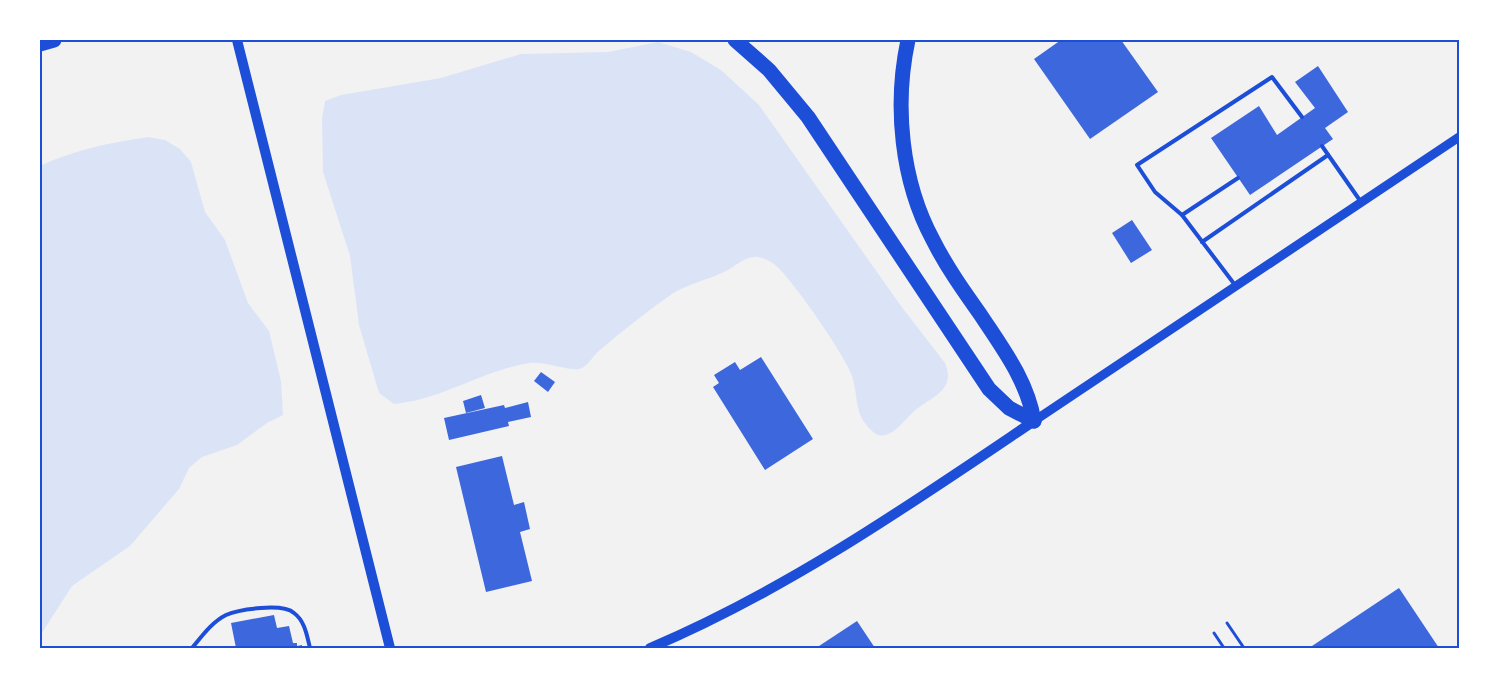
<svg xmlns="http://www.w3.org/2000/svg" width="1499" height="688" font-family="'PT Serif',serif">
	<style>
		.green { fill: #dbe4f7 }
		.building { fill: #3d67dc }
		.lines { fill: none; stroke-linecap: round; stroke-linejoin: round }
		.path { stroke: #1d4ed8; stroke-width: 3 }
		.service { stroke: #1d4ed8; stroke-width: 4 }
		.tertiary { stroke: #1d4ed8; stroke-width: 9 }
		.secondary { stroke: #1d4ed8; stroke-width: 10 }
		.motorway { stroke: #1d4ed8; stroke-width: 15 }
		.neatline { fill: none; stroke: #1d4ed8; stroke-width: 2 }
	</style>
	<rect width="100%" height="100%" fill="#f2f2f2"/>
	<g class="green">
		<path d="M 658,42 L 691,52 L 721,70 L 759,105 L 901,306 L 945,363 C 956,389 934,396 918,408 C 906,416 889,447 872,431 C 853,413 859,398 852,376 C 847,358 790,276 775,265 C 771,261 763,258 758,257 C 746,255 735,267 724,272 C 708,280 687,284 672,294 C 648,311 623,330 600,350 C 594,355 589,364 582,368 C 573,373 546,361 530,363 C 483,370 442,400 394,404 L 379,393 L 359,325 L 350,256 L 323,172 L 322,118 L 325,101 L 341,95 L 441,78 L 521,54 L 608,52 Z"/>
		<path d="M 148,137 L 165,140 L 180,149 L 191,162 L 205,212 L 225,240 L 248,303 L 269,331 L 281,381 L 283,415 L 267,423 L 237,445 L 202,457 L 189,468 L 179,489 L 130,546 L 72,586 L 40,636 L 40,166 C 77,149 109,143 148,137 Z"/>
	</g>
	<g class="building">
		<path d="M 1061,40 L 1121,40 L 1158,92 L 1090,139 L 1034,59 Z"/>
		<path d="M 1318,66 L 1348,112 L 1325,128 L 1333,139 L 1250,195 L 1211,138 L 1259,106 L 1277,135 L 1315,108 L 1295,82 Z"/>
		<path d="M 1132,220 L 1152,250 L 1131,263 L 1112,233 Z"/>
		<path d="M 761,357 L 813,439 L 765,470 L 713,387 L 719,383 L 714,375 L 735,362 L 740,370 Z"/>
		<path d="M 541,372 L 555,382 L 548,392 L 534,381 Z"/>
		<path d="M 481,395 L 485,408 L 466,413 L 463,401 Z"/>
		<path d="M 528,402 L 531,417 L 508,422 L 509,426 L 449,440 L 444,418 L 504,405 L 505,408 Z"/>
		<path d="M 502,456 L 514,505 L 524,502 L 530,529 L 520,532 L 532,581 L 486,592 L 456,467 Z"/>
		<path d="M 1399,588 L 1439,648 L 1309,648 Z"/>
		<path d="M 274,615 L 277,628 L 289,626 L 293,643 L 297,643 L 297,646 L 302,645 L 302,648 L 236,648 L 231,623 Z"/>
		<path d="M 857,621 L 875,648 L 816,648 Z"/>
	</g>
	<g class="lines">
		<g class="path">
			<path d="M 1227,623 L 1244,648"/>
			<path d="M 1214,633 L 1224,648"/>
		</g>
		<g class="service">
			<path d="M 1322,146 L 1361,202"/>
			<path d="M 1182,215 L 1238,178"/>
			<path d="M 1202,242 L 1328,155"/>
			<path d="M 1235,285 L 1182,215 L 1155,192 L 1137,165 L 1272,77 L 1302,117"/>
			<path d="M 192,648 C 202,636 212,622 226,615 C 239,609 283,603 294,613 C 305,621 307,636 310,648"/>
		</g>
		<path class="tertiary" d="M 1034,421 L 1459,137"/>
		<g class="secondary">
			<path d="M 237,40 L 390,648"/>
			<path d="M 650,648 C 787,590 911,504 1034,421"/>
		</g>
		<g class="motorway">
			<path d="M 735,40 L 769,70 L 808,117 L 989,389 L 1009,408 L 1034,421"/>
			<path d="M 908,40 C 894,105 901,181 933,240 C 946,266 963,290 980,314 C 1003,349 1027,380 1034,421"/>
			<path d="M 40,44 L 54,40"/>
		</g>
	</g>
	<rect width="1499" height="688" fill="none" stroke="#ffffff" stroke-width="82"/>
	<rect x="41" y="41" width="1417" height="606" class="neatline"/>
</svg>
